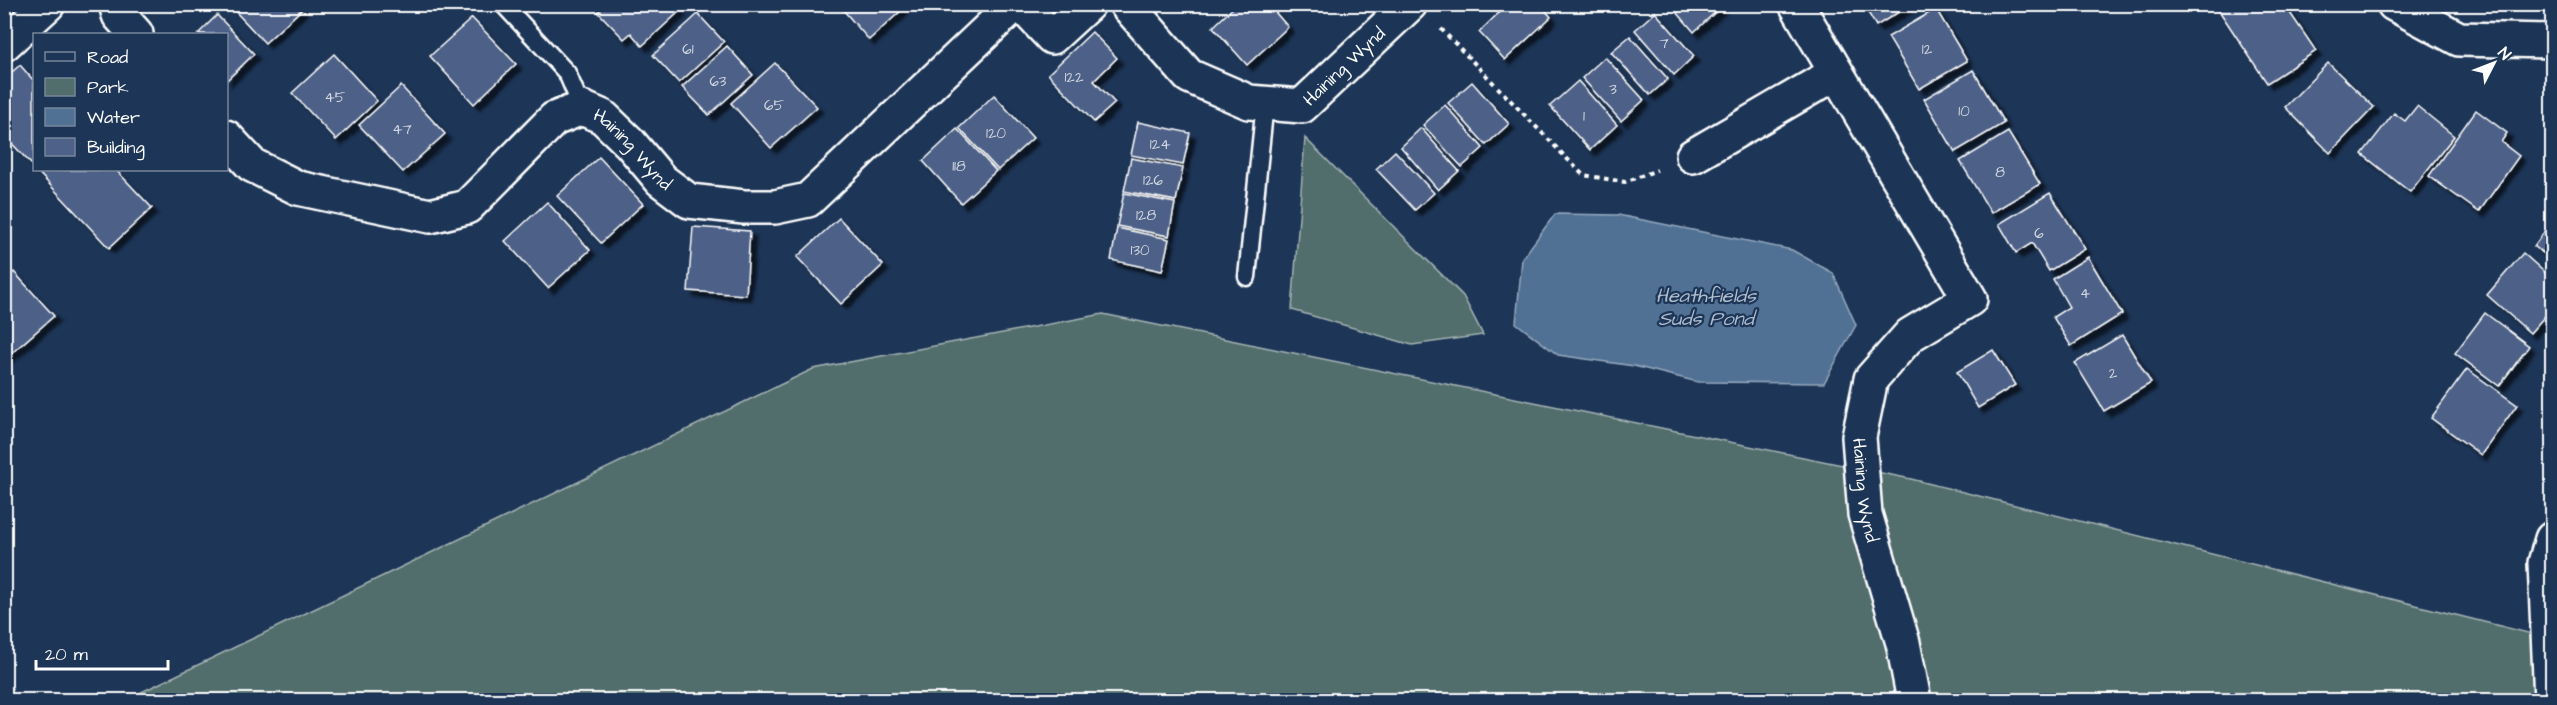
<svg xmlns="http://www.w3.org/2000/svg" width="2557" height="705" font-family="'Architects Daughter',sans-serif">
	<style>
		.green { fill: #516d6c; stroke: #a8b6b6; stroke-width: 1.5 }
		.water { fill: #517194; stroke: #97aabf; stroke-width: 1.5 }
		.building { fill: #4e6188; stroke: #fff; stroke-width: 1.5; filter: url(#shadow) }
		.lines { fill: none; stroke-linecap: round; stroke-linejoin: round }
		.lane-casing { stroke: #fff; stroke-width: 21 }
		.street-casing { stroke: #fff; stroke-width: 38 }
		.path { stroke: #fff; stroke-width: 4; stroke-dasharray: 4.5 4.5; stroke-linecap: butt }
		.lane { stroke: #1d3557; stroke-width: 16 }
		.street { stroke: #1d3557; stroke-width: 33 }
		.labels { text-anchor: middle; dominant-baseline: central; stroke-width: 4.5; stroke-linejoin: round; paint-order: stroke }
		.number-label { font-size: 15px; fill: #d3d8e1 }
		.street-label { font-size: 18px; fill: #fff; stroke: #1d3557 }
		.water-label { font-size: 20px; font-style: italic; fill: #b1bfcf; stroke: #1d3557 }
	</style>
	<defs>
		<filter id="shadow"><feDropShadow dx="5.5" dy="5.5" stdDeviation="1.5" flood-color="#0009"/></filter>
	</defs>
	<rect width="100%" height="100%" fill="#1d3557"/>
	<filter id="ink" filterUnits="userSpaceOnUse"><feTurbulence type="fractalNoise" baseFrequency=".0167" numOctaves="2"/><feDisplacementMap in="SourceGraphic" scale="12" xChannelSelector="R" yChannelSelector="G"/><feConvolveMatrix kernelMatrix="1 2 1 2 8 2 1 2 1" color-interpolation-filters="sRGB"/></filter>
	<g filter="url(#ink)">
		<g class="green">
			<path d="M 1305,138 L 1463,296 L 1483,335 L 1412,345 L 1292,310 Z"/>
			<path d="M 1103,314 L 1911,479 L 2552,639 L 2552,700 L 125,700 L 813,369 Z"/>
		</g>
		<path class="water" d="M 1555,214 L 1618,215 L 1792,250 L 1833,273 L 1856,325 L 1824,383 L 1698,382 L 1634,366 L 1558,355 L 1516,323 L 1522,259 Z"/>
		<g class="building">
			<path d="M 236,4 L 299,4 L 302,9 L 265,43 L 232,8 Z"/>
			<path d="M 606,4 L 674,4 L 680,11 L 642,46 L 631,33 L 624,39 L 598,12 Z"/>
			<path d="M 838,4 L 899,4 L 903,9 L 869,40 Z"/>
			<path d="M 1237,4 L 1268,4 L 1288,27 L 1247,65 L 1213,27 Z"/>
			<path d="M 1508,4 L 1540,4 L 1551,17 L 1505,60 L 1479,32 Z"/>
			<path d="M 1670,4 L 1724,4 L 1694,32 Z"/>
			<path d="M 1863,4 L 1912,4 L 1876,26 Z"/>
			<path d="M 2218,4 L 2284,4 L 2316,51 L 2267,83 L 2216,6 Z"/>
			<path d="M 1936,9 L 1967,61 L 1919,89 L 1888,37 Z"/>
			<path d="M 1655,12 L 1694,56 L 1674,75 L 1635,30 Z"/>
			<path d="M 698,14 L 724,42 L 679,83 L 653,55 Z"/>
			<path d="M 217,15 L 254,54 L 226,81 L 226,34 L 198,34 Z"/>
			<path d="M 472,18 L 516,64 L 474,104 L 430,56 Z"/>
			<path d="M 1092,32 L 1117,58 L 1094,81 L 1115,103 L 1094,122 L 1048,74 Z"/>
			<path d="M 1630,36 L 1668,79 L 1650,95 L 1611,52 Z"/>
			<path d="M 727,46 L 753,75 L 709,115 L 682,87 Z"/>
			<path d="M 334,54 L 377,101 L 336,140 L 292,93 Z"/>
			<path d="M 1605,57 L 1644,100 L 1621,121 L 1582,78 Z"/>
			<path d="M 775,63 L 817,107 L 771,148 L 731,103 Z"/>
			<path d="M 2328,63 L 2374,107 L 2330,153 L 2285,107 Z"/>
			<path d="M 20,65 L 34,81 L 34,167 L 4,135 L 4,79 Z"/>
			<path d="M 1973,70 L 2004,123 L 1955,152 L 1924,99 Z"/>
			<path d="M 1578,81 L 1617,125 L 1590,150 L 1550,106 Z"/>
			<path d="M 1472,82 L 1509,124 L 1486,145 L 1448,103 Z"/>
			<path d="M 401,86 L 445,134 L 403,172 L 359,125 Z"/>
			<path d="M 994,95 L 1033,138 L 998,170 L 959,128 Z"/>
			<path d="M 1445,105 L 1483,148 L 1462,167 L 1423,125 Z"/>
			<path d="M 2417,106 L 2454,136 L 2410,192 L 2362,154 L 2394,113 L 2405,121 Z"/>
			<path d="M 2476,110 L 2507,133 L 2501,142 L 2519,156 L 2479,212 L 2429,176 Z"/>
			<path d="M 1138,122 L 1190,133 L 1183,165 L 1131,155 Z"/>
			<path d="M 1421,128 L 1459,171 L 1438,190 L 1401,147 Z"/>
			<path d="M 957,129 L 996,171 L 961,203 L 923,161 Z"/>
			<path d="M 2008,132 L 2040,184 L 1991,213 L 1960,161 Z"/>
			<path d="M 1395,151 L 1434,193 L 1415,210 L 1376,169 Z"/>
			<path d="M 599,157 L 643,204 L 601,243 L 557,196 Z"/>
			<path d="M 1131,158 L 1183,168 L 1176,201 L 1124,191 Z"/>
			<path d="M 36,170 L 116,170 L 152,208 L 109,248 Z"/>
			<path d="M 1124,193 L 1175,203 L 1169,236 L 1117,226 Z"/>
			<path d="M 2050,193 L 2085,249 L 2049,271 L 2032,243 L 2016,253 L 1999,224 Z"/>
			<path d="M 547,202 L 590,250 L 548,288 L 505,241 Z"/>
			<path d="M 839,218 L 883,265 L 841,304 L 797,257 Z"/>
			<path d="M 2552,221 L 2552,260 L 2534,246 Z"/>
			<path d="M 693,227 L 750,231 L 746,295 L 688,291 Z"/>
			<path d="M 1117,228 L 1169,239 L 1162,271 L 1111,260 Z"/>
			<path d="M 2523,253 L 2552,279 L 2552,308 L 2530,333 L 2487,295 Z"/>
			<path d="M 2088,257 L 2122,314 L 2071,346 L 2053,317 L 2069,307 L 2053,279 Z"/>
			<path d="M 14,272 L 54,316 L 4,360 L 4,281 Z"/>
			<path d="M 2485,313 L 2529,346 L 2499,386 L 2455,353 Z"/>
			<path d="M 2122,335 L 2151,383 L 2104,411 L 2075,363 Z"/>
			<path d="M 1993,350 L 2015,385 L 1978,408 L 1957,372 Z"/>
			<path d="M 2467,369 L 2517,405 L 2481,455 L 2431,418 Z"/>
		</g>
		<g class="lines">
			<defs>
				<g id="lane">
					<path d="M 503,4 L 567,73 L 582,108"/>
					<path d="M 1247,277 L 1265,103"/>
				</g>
				<g id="street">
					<path d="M 116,4 L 119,15 L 136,34"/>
					<path d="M 1021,4 L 1052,37 L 1088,4"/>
					<path id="s1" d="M 1126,4 L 1189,76 L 1249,102 L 1302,106 L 1410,4"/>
					<path id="s2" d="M 1796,4 L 1970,299 L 1910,335 L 1871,379 L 1859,437 L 1865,514 L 1903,643 L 1914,700"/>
					<path d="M 2394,4 L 2459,39 L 2552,41"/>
					<path d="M 4,44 L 48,4"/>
					<path id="s3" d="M 226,137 L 252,165 L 298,188 L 430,216 L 467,207 L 554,119 L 582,108 L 603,117 L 630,143 L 661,180 L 689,201 L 744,207 L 775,207 L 808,200 L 1015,4"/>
					<path d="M 1693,156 L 1836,73"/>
					<path d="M 2551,700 L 2545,563 L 2552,539"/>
				</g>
			</defs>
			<use href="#lane" class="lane-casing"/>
			<use href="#street" class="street-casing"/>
			<path class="path" d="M 1441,29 L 1583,175 L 1625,182 L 1657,170"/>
			<use href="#lane" class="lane"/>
			<use href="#street" class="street"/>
		</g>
	</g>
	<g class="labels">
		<g class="number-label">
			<text x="1664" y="43">7</text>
			<text x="688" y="49">61</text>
			<text x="1927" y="49">12</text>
			<text x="1074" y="77">122</text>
			<text x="718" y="81">63</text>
			<text x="1613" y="89">3</text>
			<text x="335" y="97">45</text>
			<text x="774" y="105">65</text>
			<text x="1964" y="111">10</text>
			<text x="1584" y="116">1</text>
			<text x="402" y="129">47</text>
			<text x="996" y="133">120</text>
			<text x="1160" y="144">124</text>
			<text x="959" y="166">118</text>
			<text x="2000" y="172">8</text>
			<text x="1153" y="180">126</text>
			<text x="1146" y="215">128</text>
			<text x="2039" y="233">6</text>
			<text x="1140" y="250">130</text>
			<text x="2085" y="293">4</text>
			<text x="2113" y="373">2</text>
		</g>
		<g class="street-label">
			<text stroke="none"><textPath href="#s1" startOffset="272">Haining Wynd</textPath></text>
			<text stroke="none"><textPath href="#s3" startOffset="483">Haining Wynd</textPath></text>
			<text stroke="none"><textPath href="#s2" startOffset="584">Haining Wynd</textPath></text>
		</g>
		<g class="water-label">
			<text x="1706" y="296">Heathfields<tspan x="1706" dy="23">Suds Pond</tspan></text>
		</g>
	</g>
	<rect width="2557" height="705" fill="none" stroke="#1d3557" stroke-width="24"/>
	<rect x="12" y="12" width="2533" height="681" fill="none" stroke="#fff" stroke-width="2" filter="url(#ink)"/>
	<rect x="33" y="33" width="195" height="138" fill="#1d3557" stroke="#77869a" stroke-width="1.5"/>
	<rect x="45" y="52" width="30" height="9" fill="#1d3557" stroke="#77869a" stroke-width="1.5"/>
	<text x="87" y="63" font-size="18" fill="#ffffff">Road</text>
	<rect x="45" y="78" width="30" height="18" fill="#516d6c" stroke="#77869a" stroke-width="1.5"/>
	<text x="87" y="93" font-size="18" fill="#ffffff">Park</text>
	<rect x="45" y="108" width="30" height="18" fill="#517194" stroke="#77869a" stroke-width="1.5"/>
	<text x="87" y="123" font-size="18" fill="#ffffff">Water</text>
	<rect x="45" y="138" width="30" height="18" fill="#4e6188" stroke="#77869a" stroke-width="1.5"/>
	<text x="87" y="153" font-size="18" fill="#ffffff">Building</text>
	<g transform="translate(2494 63) rotate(48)" stroke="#1d3557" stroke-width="4.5" paint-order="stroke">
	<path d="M0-4.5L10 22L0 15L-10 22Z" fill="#ffffff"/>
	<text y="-9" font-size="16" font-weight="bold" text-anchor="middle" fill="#ffffff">N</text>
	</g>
	<path d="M36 660v9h132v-9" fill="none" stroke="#ffffff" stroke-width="3"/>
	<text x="45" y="660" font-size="18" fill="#ffffff" stroke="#1d3557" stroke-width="4.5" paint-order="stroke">20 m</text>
</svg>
